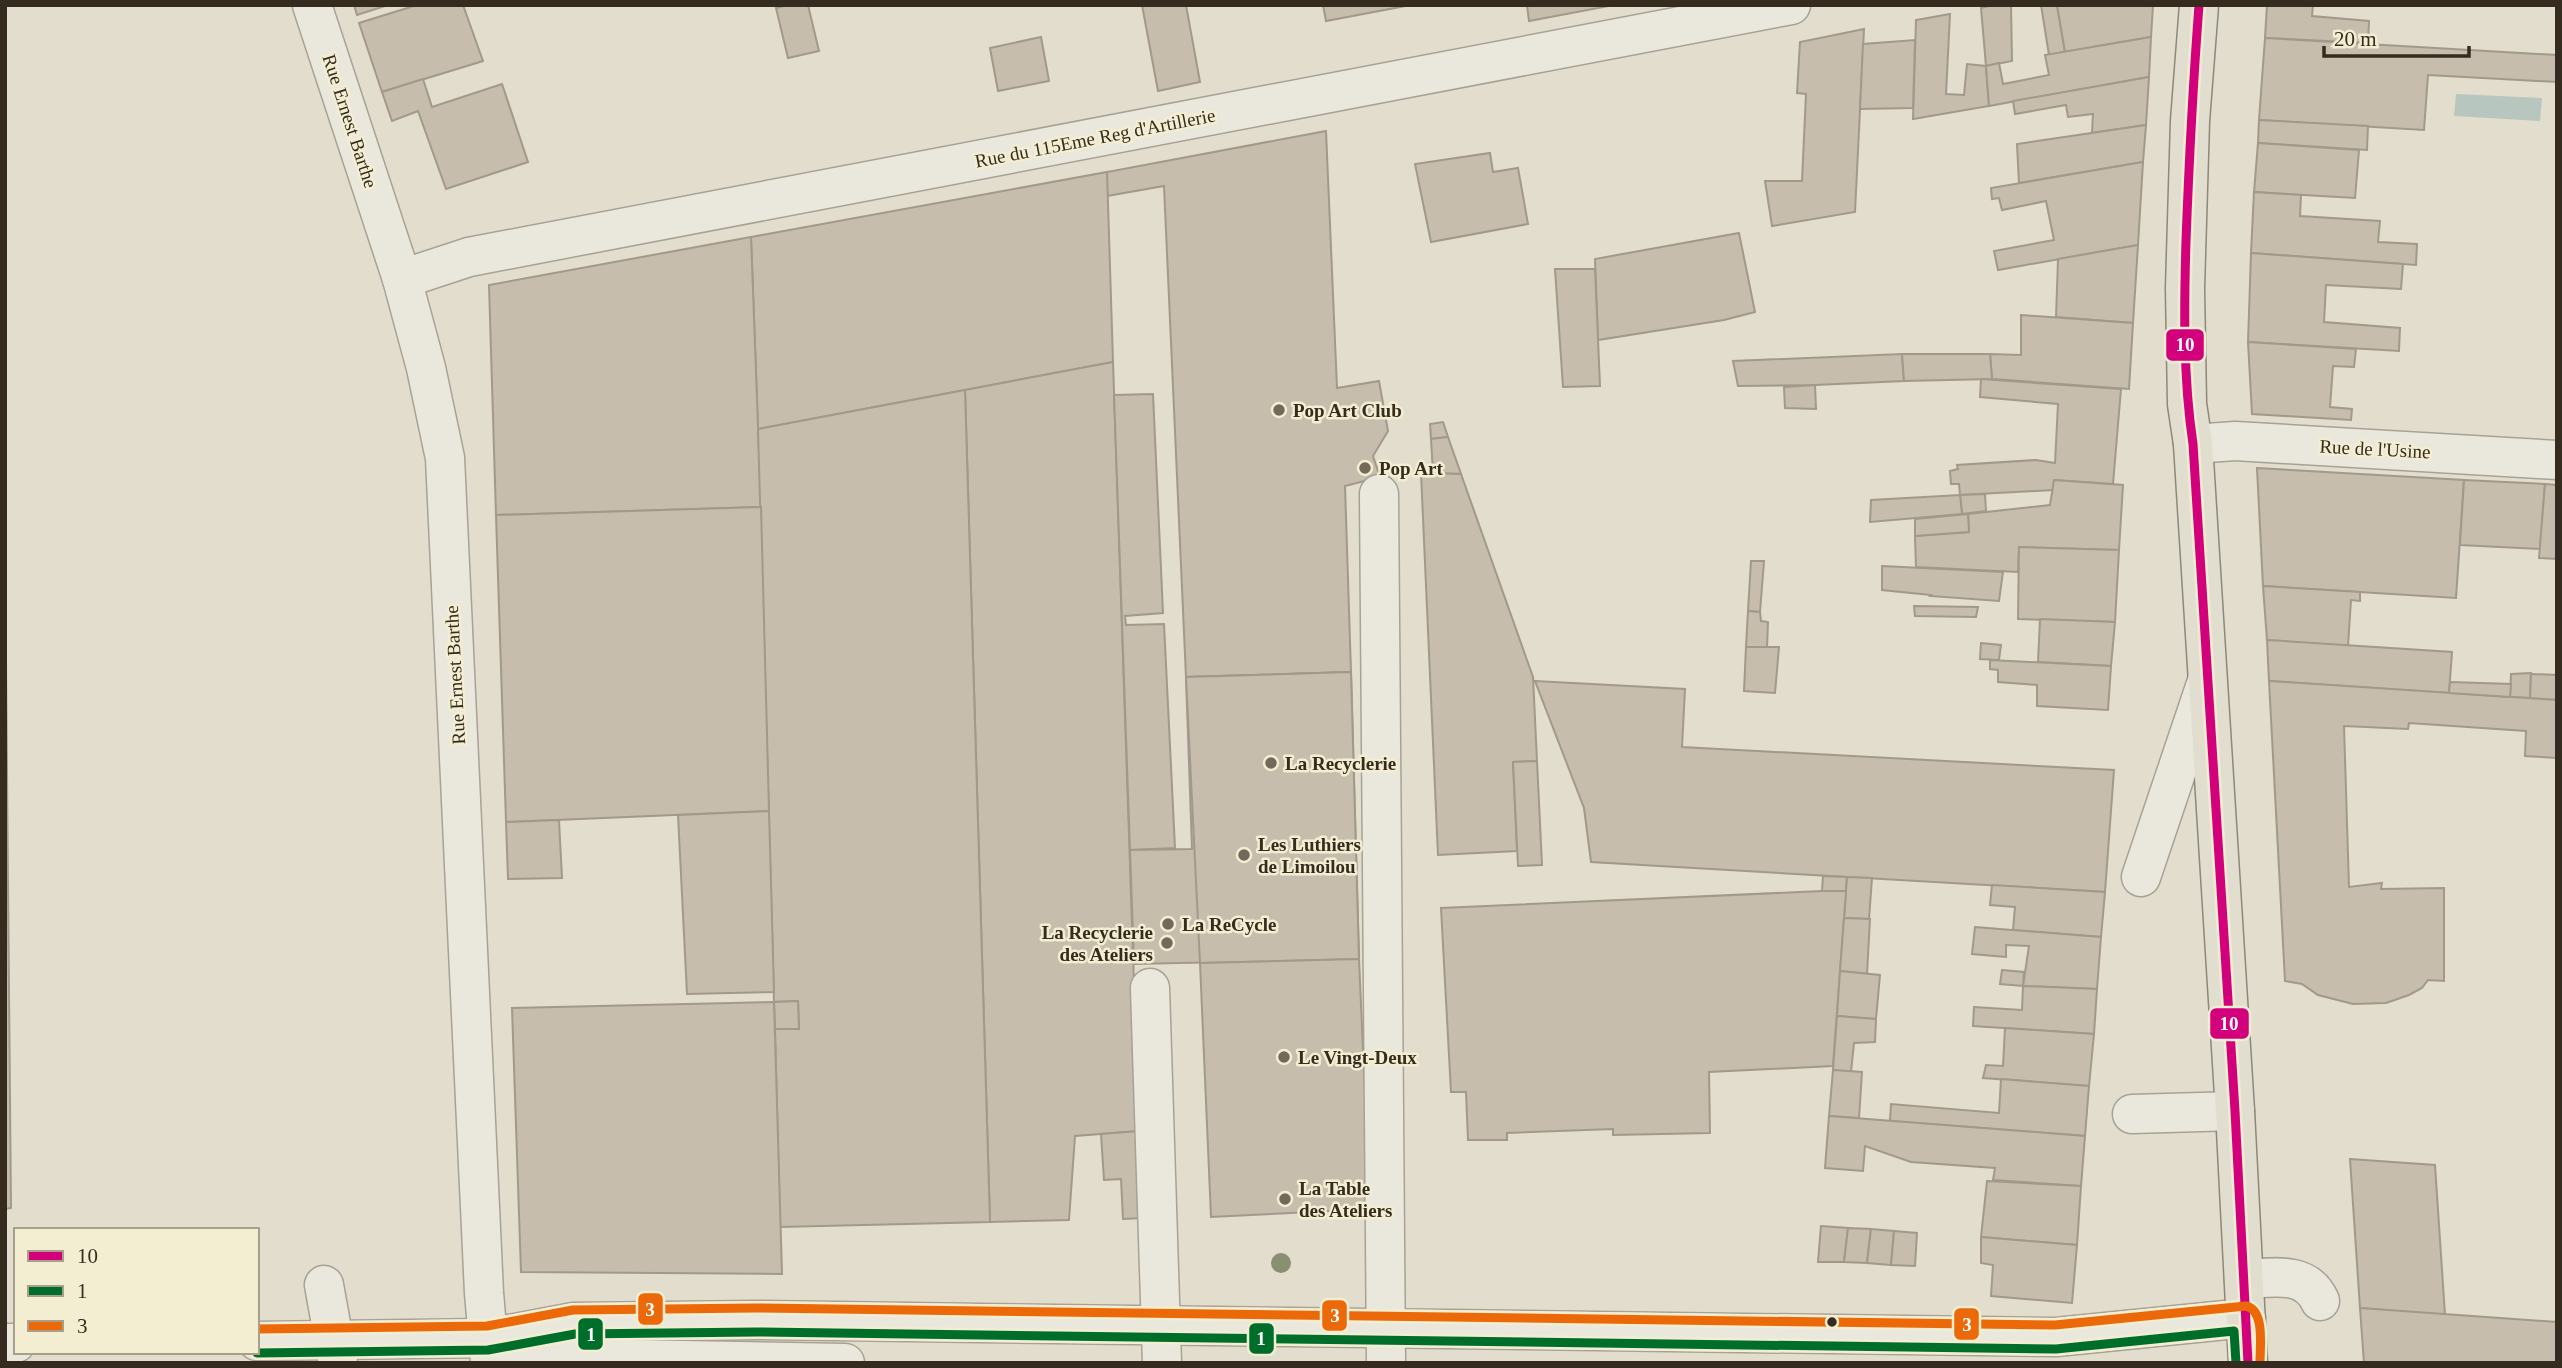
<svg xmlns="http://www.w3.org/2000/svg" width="2562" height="1368" font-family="Georgia,serif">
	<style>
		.water { fill: #b7c7bf }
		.building { fill: #c6bdad; stroke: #a2998c; stroke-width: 2 }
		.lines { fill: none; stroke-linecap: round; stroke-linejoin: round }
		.minor-casing { stroke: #a7a295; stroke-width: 41 }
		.major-casing { stroke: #8d877c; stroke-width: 41 }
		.minor { stroke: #eae8dd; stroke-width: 38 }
		.major { stroke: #e2decf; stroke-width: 38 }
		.bus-1-casing { stroke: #f3edd2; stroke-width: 14 }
		.bus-2-casing { stroke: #f3edd2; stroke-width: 14 }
		.bus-3-casing { stroke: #f3edd2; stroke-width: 14 }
		.bus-1 { stroke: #d3007b; stroke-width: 9 }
		.bus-2 { stroke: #006e2b; stroke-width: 9 }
		.bus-3 { stroke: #eb6909; stroke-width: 9 }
		.tree { fill: #898f71 }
		.poi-dot { fill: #72695b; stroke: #f3edd2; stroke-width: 2.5 }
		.bus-dot { fill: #352b1e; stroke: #f3edd2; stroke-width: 2.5 }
		.labels { text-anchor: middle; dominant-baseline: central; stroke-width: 5; stroke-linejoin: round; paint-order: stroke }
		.street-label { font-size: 19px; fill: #352b1e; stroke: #f3edd2 }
		.poi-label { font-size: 19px; font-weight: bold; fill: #352b1e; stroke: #f3edd2; text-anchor: start }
		.line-badge { stroke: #f3edd2; stroke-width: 2.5 }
		.badge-label { font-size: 19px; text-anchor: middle; font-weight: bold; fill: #fff }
	</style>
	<rect width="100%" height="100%" fill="#e2ddcc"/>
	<path class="water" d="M 2456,94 L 2542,98 L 2540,121 L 2454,116 Z"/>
	<g class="building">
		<path d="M 354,5 L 384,5 L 385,6 L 357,15 Z"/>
		<path d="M 417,5 L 463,5 L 483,61 L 382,92 L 359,23 Z"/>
		<path d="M 788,5 L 808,5 L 819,51 L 788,58 L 776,8 Z"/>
		<path d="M 1142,5 L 1186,5 L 1200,82 L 1158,91 Z"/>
		<path d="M 1323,5 L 1411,5 L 1326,21 Z"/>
		<path d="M 1527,5 L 1609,5 L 1609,6 L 1529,21 Z"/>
		<path d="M 1993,5 L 2011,5 L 2012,61 L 1986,66 L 1981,8 Z"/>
		<path d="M 2041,5 L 2057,5 L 2065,52 L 2049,55 Z"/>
		<path d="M 2057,5 L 2153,5 L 2151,37 L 2065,52 Z"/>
		<path d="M 2267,5 L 2313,5 L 2312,16 L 2369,21 L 2368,43 L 2265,38 Z"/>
		<path d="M 1950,14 L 1946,94 L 1964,95 L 1967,64 L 1986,66 L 1989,106 L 1913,119 L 1916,20 Z"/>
		<path d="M 1864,29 L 1855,212 L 1772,226 L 1765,181 L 1802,181 L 1806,94 L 1797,93 L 1800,42 Z"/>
		<path d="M 1041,37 L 1049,81 L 998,91 L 990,48 Z"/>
		<path d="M 2151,37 L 2149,77 L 1989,106 L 1986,66 L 1999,63 L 2003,84 L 2049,75 L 2045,55 Z"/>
		<path d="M 2265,38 L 2557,55 L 2557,82 L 2428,75 L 2424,130 L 2259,120 Z"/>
		<path d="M 1915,40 L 1913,108 L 1860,109 L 1863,44 Z"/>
		<path d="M 2149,77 L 2146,125 L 2092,133 L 2093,114 L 2068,117 L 2066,105 L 2015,114 L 2013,101 Z"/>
		<path d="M 423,79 L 432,107 L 502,84 L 528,162 L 446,189 L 418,111 L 392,121 L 382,92 Z"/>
		<path d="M 2259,120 L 2368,126 L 2367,150 L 2258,143 Z"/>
		<path d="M 2146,125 L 2143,162 L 2019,183 L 2017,144 Z"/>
		<path d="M 1326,131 L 1337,388 L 1379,381 L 1388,431 L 1373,456 L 1380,477 L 1345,486 L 1351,672 L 1186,677 L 1164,186 L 1107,196 L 1107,172 Z"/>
		<path d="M 2258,143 L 2359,150 L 2355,198 L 2254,192 Z"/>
		<path d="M 1490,153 L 1493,172 L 1518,168 L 1528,224 L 1431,242 L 1415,164 Z"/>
		<path d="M 2143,162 L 2138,245 L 1998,270 L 1994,251 L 2054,240 L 2046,201 L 2002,210 L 1999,198 L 1992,199 L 1991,188 Z"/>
		<path d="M 1107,172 L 1113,362 L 758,429 L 751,237 Z"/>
		<path d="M 2254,192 L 2301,195 L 2300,216 L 2380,221 L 2378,242 L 2417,244 L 2416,265 L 2251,253 Z"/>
		<path d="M 1739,233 L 1755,312 L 1724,320 L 1598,340 L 1595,259 Z"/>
		<path d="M 751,237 L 761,507 L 496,515 L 489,285 Z"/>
		<path d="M 2138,245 L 2133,323 L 2056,317 L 2058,259 Z"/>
		<path d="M 2251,253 L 2403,264 L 2401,289 L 2326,285 L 2324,322 L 2400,328 L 2399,351 L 2248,342 Z"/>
		<path d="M 1555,269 L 1595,269 L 1600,386 L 1563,387 Z"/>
		<path d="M 2021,315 L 2133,323 L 2129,389 L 1992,379 L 1990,354 L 2021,355 Z"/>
		<path d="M 2248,342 L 2356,349 L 2354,367 L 2333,366 L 2330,407 L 2352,409 L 2351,420 L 2252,414 Z"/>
		<path d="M 1902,354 L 1904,381 L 1815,385 L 1738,386 L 1733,361 Z"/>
		<path d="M 1902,354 L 1990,354 L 1992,379 L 1904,381 Z"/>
		<path d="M 1113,362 L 1139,1131 L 1075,1136 L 1069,1220 L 990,1222 L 965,390 Z"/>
		<path d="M 1981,379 L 2121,389 L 2113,484 L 2054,480 L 2053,490 L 1960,495 L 1959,484 L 1951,484 L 1950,471 L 1958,469 L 1957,465 L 2036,460 L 2055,463 L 2058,404 L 1980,397 Z"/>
		<path d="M 1815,385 L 1816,409 L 1785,408 L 1784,387 Z"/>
		<path d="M 965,390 L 990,1222 L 780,1227 L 775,1029 L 799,1029 L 798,1001 L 774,1002 L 758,429 Z"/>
		<path d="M 1153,394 L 1163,613 L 1125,616 L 1126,625 L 1164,624 L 1175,848 L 1130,850 L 1114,395 Z"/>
		<path d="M 1443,422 L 1448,437 L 1431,439 L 1430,424 Z"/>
		<path d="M 1448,437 L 1461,474 L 1433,473 L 1431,439 Z"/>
		<path d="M 2257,468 L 2464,480 L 2456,598 L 2263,586 Z"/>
		<path d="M 1421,473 L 1461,474 L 1533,677 L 1537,761 L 1513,762 L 1517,851 L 1438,855 Z"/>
		<path d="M 2054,480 L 2123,485 L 2119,550 L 2019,547 L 2018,572 L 1916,567 L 1915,536 L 1969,532 L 1968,514 L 2050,505 Z"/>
		<path d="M 2464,480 L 2545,484 L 2540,549 L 2460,545 Z"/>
		<path d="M 2545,484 L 2557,485 L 2557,559 L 2539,558 Z"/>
		<path d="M 1985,494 L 1986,511 L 1962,514 L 1960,495 Z"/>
		<path d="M 1960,495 L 1962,514 L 1870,522 L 1871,500 Z"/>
		<path d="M 761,507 L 769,811 L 506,822 L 496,515 Z"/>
		<path d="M 1968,514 L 1969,532 L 1915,536 L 1915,519 Z"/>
		<path d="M 2019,547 L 2119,550 L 2115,622 L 2018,619 Z"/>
		<path d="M 5,555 L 11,1208 L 5,1209 Z"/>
		<path d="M 1751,561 L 1764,561 L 1760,612 L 1748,611 Z"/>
		<path d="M 1882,566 L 2003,572 L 1999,601 L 1930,596 L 1931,595 L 1882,590 Z"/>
		<path d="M 2263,586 L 2360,592 L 2360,601 L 2351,600 L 2348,646 L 2267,640 Z"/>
		<path d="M 1914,606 L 1978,607 L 1976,617 L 1915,616 Z"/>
		<path d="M 1748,611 L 1760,612 L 1761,621 L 1768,622 L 1767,648 L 1746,647 Z"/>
		<path d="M 2040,619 L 2115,622 L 2111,666 L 2038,662 Z"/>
		<path d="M 2267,640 L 2452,652 L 2449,693 L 2269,681 Z"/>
		<path d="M 1981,643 L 2001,645 L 1999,660 L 1980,659 Z"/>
		<path d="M 1746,647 L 1779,647 L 1775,693 L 1744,691 Z"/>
		<path d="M 1990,660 L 2111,666 L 2108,710 L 2037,706 L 2037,685 L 1998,682 L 1998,670 L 1990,669 Z"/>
		<path d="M 1351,672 L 1359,959 L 1134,964 L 1130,850 L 1192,849 L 1186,677 Z"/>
		<path d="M 1351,672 L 1359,959 L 1200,963 L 1186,677 Z"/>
		<path d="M 2531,673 L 2530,698 L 2510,697 L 2511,674 Z"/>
		<path d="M 2531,674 L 2557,675 L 2557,700 L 2530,698 Z"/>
		<path d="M 1535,681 L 1685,689 L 1682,747 L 2114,770 L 2105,892 L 1591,862 L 1584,808 Z"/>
		<path d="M 2269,681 L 2557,700 L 2557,758 L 2525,756 L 2526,731 L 2409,723 L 2408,729 L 2344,726 L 2349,887 L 2382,883 L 2381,889 L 2444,888 L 2444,981 L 2428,980 L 2422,988 L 2409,995 L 2386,1003 L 2353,1004 L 2318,995 L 2302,984 L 2285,981 Z"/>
		<path d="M 2450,682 L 2511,684 L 2510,697 L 2449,693 Z"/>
		<path d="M 1537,761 L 1542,865 L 1518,866 L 1513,762 Z"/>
		<path d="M 769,811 L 774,992 L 687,994 L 678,815 Z"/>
		<path d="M 559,820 L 562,878 L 508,879 L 506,822 Z"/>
		<path d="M 1823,876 L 1847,877 L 1846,891 L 1822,891 Z"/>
		<path d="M 1847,877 L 1872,878 L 1869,919 L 1844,918 Z"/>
		<path d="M 1992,885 L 2105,892 L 2101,937 L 2013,930 L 2015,907 L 1990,905 Z"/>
		<path d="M 1822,891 L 1846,891 L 1833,1066 L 1709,1072 L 1710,1133 L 1613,1135 L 1613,1129 L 1507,1133 L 1507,1140 L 1468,1140 L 1466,1092 L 1451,1092 L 1441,908 Z"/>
		<path d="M 1844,918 L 1870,919 L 1867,974 L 1840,971 Z"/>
		<path d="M 1975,927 L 2101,937 L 2097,989 L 2023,986 L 2029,946 L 2006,945 L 2006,957 L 1972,954 Z"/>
		<path d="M 1359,959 L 1370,1209 L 1211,1217 L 1200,963 Z"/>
		<path d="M 2002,970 L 2024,972 L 2023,986 L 2000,984 Z"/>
		<path d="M 1840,971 L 1880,975 L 1876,1019 L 1837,1016 Z"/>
		<path d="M 2023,986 L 2097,989 L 2094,1034 L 1973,1026 L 1974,1007 L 2022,1010 Z"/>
		<path d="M 798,1001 L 799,1029 L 775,1029 L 774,1002 Z"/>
		<path d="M 774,1002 L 782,1274 L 521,1272 L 512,1008 Z"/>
		<path d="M 1837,1016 L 1876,1019 L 1875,1042 L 1854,1043 L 1851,1072 L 1833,1070 Z"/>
		<path d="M 2005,1028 L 2094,1034 L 2089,1086 L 1983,1078 L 1986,1065 L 2003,1066 Z"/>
		<path d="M 1833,1070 L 1862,1072 L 1859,1118 L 1829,1116 Z"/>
		<path d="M 2001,1079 L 2089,1086 L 2085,1136 L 1890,1121 L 1891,1104 L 1999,1113 Z"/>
		<path d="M 1829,1116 L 2085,1136 L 2081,1186 L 1993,1180 L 1995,1168 L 1911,1162 L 1865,1146 L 1863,1171 L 1825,1168 Z"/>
		<path d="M 1139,1131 L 1143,1218 L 1123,1219 L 1121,1179 L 1104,1180 L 1101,1134 Z"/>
		<path d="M 2350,1159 L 2435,1165 L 2445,1315 L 2360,1308 Z"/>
		<path d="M 1987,1181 L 2081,1186 L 2077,1245 L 1981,1237 Z"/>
		<path d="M 1821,1226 L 1848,1228 L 1844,1262 L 1818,1262 Z"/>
		<path d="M 1848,1228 L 1871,1229 L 1867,1263 L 1844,1262 Z"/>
		<path d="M 1871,1229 L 1894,1231 L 1891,1265 L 1867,1263 Z"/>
		<path d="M 1894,1231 L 1917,1233 L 1915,1266 L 1891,1265 Z"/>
		<path d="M 1981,1237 L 2077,1245 L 2072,1303 L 1991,1296 L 1993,1265 L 1981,1263 Z"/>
		<path d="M 2360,1308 L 2557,1322 L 2557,1363 L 2364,1363 Z"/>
	</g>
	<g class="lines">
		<defs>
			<g id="minor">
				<path d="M 312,5 L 402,279 L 426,368 L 445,458 L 484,1293 L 490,1363"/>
				<path d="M 402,279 L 469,257 L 1791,5"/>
				<path d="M 2193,444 L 2235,441 L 2557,460"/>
				<path d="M 1379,494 L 1386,1363"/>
				<path d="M 2141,877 L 2207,681"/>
				<path d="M 1150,988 L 1162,1363"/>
				<path d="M 2132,1114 L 2235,1111"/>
				<path d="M 2244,1279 C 2273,1278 2306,1270 2320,1301"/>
				<path d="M 324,1285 L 338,1363"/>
				<path d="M 257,1341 L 488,1338 L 574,1322 L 756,1320 L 2056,1337 L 2246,1318"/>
				<path d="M 504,1341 L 576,1358 L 845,1363"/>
				<path d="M 5,1343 L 16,1343"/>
			</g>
			<path id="major" d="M 2199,5 L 2190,121 L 2185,288 L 2187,404 L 2193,444 L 2235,1111 L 2248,1363"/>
		</defs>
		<use href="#minor" class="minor-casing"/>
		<use href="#major" class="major-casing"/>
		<use href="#minor" class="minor"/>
		<use href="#major" class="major"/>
		<defs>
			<path id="bus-1" d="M 2199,5 C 2193,84 2189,162 2186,241 C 2184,308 2183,377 2193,444 L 2235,1111 L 2248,1363"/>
			<path id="bus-2" d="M 257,1353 L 488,1350 L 575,1334 L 756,1332 L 2056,1349 L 2234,1331 L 2236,1363"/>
			<path id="bus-3" d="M 257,1329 L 487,1326 L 573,1310 L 756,1308 L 2055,1325 L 2246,1306 C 2265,1310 2260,1346 2260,1362"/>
		</defs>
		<use href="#bus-1" class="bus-1-casing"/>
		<use href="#bus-2" class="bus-2-casing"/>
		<use href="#bus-3" class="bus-3-casing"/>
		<use href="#bus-1" class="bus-1"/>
		<use href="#bus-2" class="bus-2"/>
		<use href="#bus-3" class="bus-3"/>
	</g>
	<circle class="tree" cx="1281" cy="1263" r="10"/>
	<g class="poi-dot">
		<circle cx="1279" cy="410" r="7"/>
		<circle cx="1365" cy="468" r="7"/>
		<circle cx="1271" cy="763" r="7"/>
		<circle cx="1244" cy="855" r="7"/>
		<circle cx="1168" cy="924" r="7"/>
		<circle cx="1167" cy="943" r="7"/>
		<circle cx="1284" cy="1057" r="7"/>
		<circle cx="1285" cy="1199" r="7"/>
	</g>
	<circle class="bus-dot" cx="1832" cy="1322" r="6"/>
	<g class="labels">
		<g class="street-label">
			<text transform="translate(350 121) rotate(72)">Rue Ernest Barthe</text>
			<text transform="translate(1095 138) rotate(-11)">Rue du 115Eme Reg d'Artillerie</text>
			<text transform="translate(2375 449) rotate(3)">Rue de l'Usine</text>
			<text transform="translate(455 675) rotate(-93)">Rue Ernest Barthe</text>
		</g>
		<g class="poi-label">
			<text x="1293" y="410">Pop Art Club</text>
			<text x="1379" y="468">Pop Art</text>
			<text x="1285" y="763">La Recyclerie</text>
			<text x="1258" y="844">Les Luthiers<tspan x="1258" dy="22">de Limoilou</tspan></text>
			<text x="1182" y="924">La ReCycle</text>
			<text x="1153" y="932" text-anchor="end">La Recyclerie<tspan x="1153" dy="22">des Ateliers</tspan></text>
			<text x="1298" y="1057">Le Vingt-Deux</text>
			<text x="1299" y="1188">La Table<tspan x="1299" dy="22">des Ateliers</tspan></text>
		</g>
	</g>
	<g class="line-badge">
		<rect x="2165" y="328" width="40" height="34" rx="7" fill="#d3007b"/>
		<rect x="2209" y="1007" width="41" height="33" rx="7" fill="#d3007b"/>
		<rect x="637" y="1292" width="27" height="34" rx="7" fill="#eb6909"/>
		<rect x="1321" y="1299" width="27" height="33" rx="7" fill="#eb6909"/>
		<rect x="1953" y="1307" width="27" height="34" rx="7" fill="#eb6909"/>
		<rect x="577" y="1317" width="27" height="34" rx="7" fill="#006e2b"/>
		<rect x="1248" y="1322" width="27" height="33" rx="7" fill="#006e2b"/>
	</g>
	<g class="badge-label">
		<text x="2185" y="351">10</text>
		<text x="2229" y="1030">10</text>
		<text x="650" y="1316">3</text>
		<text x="1335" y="1322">3</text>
		<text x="1967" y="1331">3</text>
		<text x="591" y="1341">1</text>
		<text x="1261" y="1345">1</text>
	</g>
	<rect width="2562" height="1368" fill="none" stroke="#352b1e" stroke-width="14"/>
	<rect x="14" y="1228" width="245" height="126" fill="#f3edd2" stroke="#a79f8a" stroke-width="2"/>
	<rect x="28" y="1251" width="35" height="10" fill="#d3007b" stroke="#a79f8a" stroke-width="2"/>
	<text x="77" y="1263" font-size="21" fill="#352b1e">10</text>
	<rect x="28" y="1286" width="35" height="10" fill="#006e2b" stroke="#a79f8a" stroke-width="2"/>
	<text x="77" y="1298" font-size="21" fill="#352b1e">1</text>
	<rect x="28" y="1321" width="35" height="10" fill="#eb6909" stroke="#a79f8a" stroke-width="2"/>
	<text x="77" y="1333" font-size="21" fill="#352b1e">3</text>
	<path d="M2324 46v10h145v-10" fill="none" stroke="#352b1e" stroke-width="3.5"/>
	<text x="2334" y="46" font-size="21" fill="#352b1e" stroke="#f3edd2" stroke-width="5" paint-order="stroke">20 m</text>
</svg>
